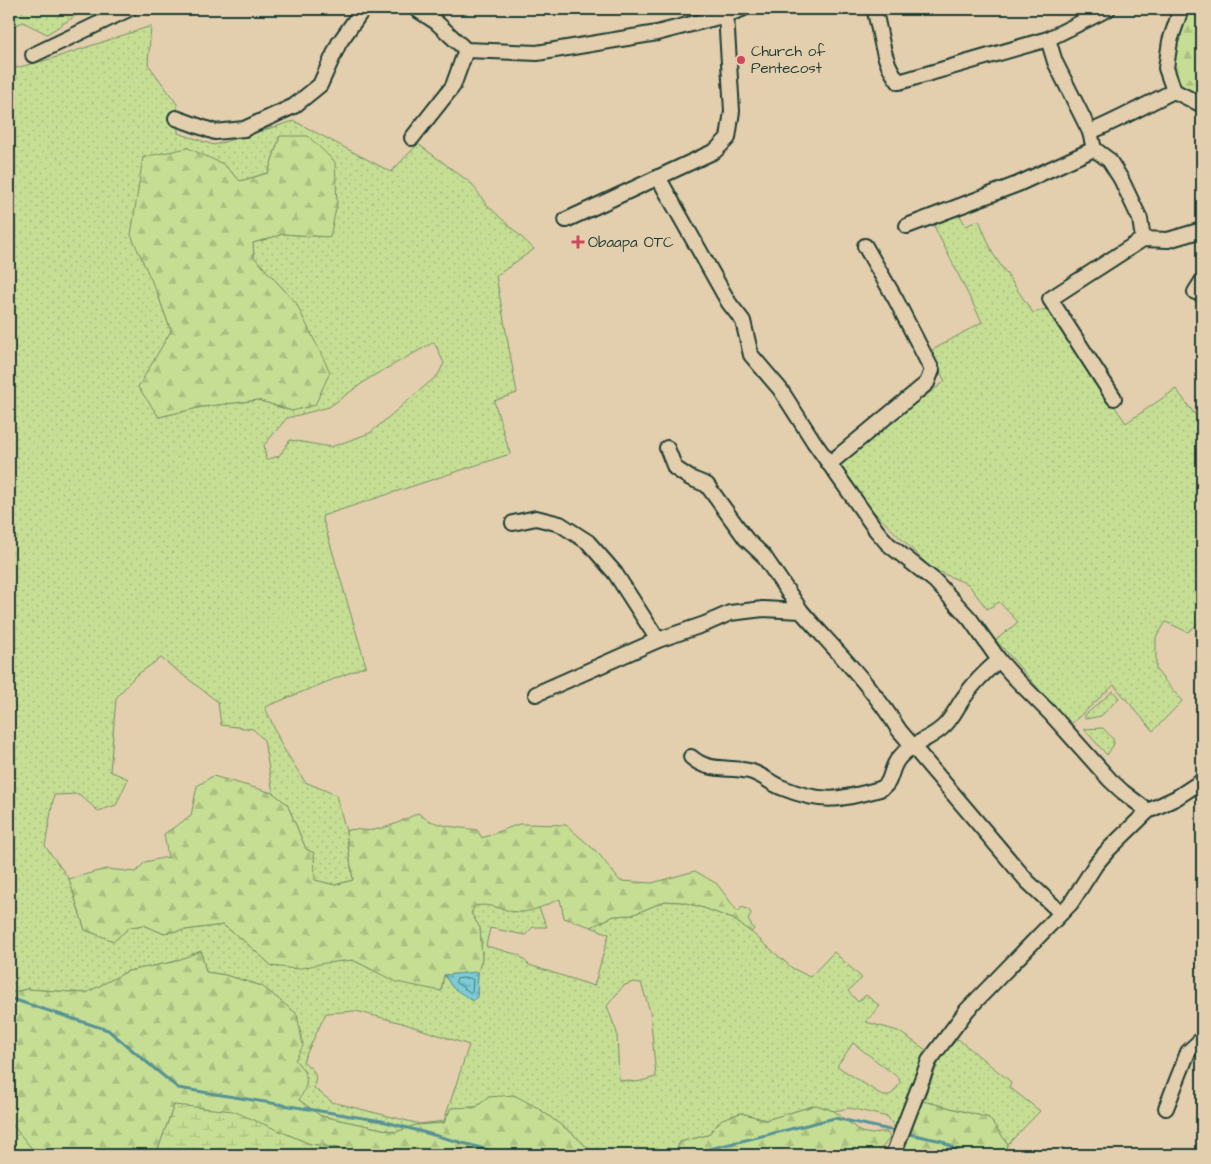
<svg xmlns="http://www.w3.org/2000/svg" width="1211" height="1164" font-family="'Architects Daughter',sans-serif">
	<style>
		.grass { fill: url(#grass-dots); stroke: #728e64; fill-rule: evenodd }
		.forest { fill: url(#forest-firs); stroke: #728e64 }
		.wetland { fill: url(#wetland-marsh); stroke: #728e64 }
		.water { fill: url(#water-ripples); stroke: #569295 }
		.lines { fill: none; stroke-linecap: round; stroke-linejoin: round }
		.shore { stroke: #447675; stroke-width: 1 }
		.stream { stroke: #569295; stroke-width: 3 }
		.minor-casing { stroke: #1f3d34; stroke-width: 18 }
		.minor { stroke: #e3cead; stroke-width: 14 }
		.poi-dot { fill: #d1495b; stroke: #e3cead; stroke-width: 2 }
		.labels { text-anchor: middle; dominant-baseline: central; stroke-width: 4; stroke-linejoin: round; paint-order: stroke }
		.poi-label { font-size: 15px; fill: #1f3d34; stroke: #e3cead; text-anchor: start }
	</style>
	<defs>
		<pattern id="grass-dots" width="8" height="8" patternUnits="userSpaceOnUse" patternTransform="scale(1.25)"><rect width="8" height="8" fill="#c6de94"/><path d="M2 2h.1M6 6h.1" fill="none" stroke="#aabf80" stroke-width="1.8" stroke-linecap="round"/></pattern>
		<pattern id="forest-firs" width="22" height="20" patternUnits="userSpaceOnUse" patternTransform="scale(1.25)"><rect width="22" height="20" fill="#c6de94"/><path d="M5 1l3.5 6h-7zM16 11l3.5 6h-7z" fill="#aabf80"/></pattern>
		<pattern id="wetland-marsh" width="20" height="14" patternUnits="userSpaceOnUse" patternTransform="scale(1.25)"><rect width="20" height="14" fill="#c6de94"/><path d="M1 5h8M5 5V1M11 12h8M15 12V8" fill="none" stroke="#aabf80"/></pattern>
		<pattern id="water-ripples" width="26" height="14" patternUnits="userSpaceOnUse" patternTransform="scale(1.25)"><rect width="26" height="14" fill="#7bcbd6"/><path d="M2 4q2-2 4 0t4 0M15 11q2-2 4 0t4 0" fill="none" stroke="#64a6ae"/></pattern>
	</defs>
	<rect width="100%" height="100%" fill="#e3cead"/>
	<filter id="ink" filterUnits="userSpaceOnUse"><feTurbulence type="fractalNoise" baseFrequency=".02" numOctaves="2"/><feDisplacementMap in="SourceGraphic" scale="10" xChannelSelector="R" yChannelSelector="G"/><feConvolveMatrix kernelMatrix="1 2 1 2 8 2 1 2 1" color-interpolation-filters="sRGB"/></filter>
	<g filter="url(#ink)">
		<g class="grass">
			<path d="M 9,9 L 86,9 L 47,34 L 23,22 L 9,28 Z"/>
			<path d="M 151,26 L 148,64 L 177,104 L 178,133 L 214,145 L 294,121 L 391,172 L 418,144 L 472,184 L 486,204 L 534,249 L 496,276 L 517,393 L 494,401 L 510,454 L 322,516 L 366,666 L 265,707 L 282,746 L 305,782 L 336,795 L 346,831 L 353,880 L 335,885 L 314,880 L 314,853 L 306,849 L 287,804 L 273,793 L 264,740 L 253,729 L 221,725 L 218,702 L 161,658 L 135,676 L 116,698 L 110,771 L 128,779 L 116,805 L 98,811 L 79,794 L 54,795 L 45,846 L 69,879 L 85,930 L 114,941 L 130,927 L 144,925 L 162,933 L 223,925 L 243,940 L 272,966 L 353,960 L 371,969 L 441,991 L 444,975 L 453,988 L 477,996 L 478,972 L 482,958 L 480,928 L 471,913 L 474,906 L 485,904 L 521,912 L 539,908 L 547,927 L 533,927 L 525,935 L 490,928 L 486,946 L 519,955 L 529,965 L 594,986 L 609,934 L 591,927 L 614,916 L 632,915 L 665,901 L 682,902 L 704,908 L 733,919 L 751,932 L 792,968 L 810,977 L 834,952 L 862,978 L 848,991 L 858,1002 L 866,995 L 880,1006 L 866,1022 L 898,1031 L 929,1052 L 900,1125 L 894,1127 L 888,1117 L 850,1108 L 834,1111 L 816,1105 L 766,1120 L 741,1113 L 722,1119 L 708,1135 L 680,1142 L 674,1155 L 625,1155 L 611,1151 L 595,1155 L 573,1134 L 538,1108 L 489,1097 L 476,1107 L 451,1108 L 444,1123 L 416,1125 L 396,1132 L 321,1116 L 299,1100 L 305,1072 L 295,1060 L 262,986 L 225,975 L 206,972 L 201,952 L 173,962 L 128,971 L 86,993 L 27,989 L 9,993 L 9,62 L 12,69 L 54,58 ZM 280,136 L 330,237 L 283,234 L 253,243 L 254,257 L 296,303 L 292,411 L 258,400 L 202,407 L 159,417 L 139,387 L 171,331 L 158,295 L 223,164 L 240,181 L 268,173 ZM 434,342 L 444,363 L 438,375 L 370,433 L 331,447 L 290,440 L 279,456 L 266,460 L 264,445 L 287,418 L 329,407 L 371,377 ZM 633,982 L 641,983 L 650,1011 L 656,1077 L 637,1082 L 619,1080 L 617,1033 L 607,1006 L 623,986 ZM 356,1011 L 402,1023 L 469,1045 L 444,1121 L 420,1124 L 332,1102 L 314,1088 C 318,1072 314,1071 303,1061 L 326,1013 ZM 853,1043 L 899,1078 L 900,1083 C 895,1090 892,1097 883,1096 L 837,1066 Z"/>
			<path d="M 958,212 L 966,226 L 979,220 L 993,254 L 1033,313 L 1046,309 L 1126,423 L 1176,389 L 1202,424 L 1202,620 L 1188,632 L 1166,622 L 1156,637 L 1156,670 L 1182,701 L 1153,731 L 1114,685 L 1070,725 L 996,640 L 1018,622 L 999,602 L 987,609 L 968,584 L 932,569 L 864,502 L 836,464 L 945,381 L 929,352 L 982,322 L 934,226 Z"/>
			<path d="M 1113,691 L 1119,698 L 1101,716 L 1085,719 L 1085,715 Z"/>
			<path d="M 1103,728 L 1113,739 L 1114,744 L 1107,755 L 1084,729 Z"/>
			<path d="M 958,1039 L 1011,1082 L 1009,1087 L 1040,1111 L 1008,1144 L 989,1118 L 923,1101 L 941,1056 Z"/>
		</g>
		<g class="forest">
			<path d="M 1184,9 L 1202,9 L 1202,108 L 1181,90 L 1175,72 L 1172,46 Z"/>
			<path d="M 280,136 L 308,136 L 335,162 L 337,204 L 330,237 L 283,234 L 253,243 L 254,257 L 296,303 L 330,372 L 315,405 L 292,411 L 258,400 L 202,407 L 159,417 L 138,387 L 171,331 L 158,295 L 131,235 L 143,157 L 188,148 L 223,164 L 240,181 L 268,173 Z"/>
			<path d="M 213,776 L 273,793 L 287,804 L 306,849 L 314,853 L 315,880 L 335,885 L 353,880 L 346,831 C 356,827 363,832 373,830 C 389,828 404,820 418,813 C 433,827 458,827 477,830 L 482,838 L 519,824 L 566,825 L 598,853 L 620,881 L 652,883 L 695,871 L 717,884 L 738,912 L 742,907 L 749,910 L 751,914 L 748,920 L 754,929 L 751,932 L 733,919 L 704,908 L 682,902 L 665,901 L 632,915 L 614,916 L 591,927 L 564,918 L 560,899 C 548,904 535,911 522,912 C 505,913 493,902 475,906 L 471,913 L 480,928 L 482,958 L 478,972 L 444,975 L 441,991 L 396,982 L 353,960 L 325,963 L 296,969 L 272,966 L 243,940 L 223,925 L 162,933 L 144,925 L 130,927 L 114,941 L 85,930 L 69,879 L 106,869 L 136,872 L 145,862 L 168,857 L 164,834 L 191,816 L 197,786 Z"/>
			<path d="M 201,951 L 206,972 L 225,975 L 262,986 L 297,1014 L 303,1046 L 295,1060 C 309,1075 310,1082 299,1100 L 321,1116 L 396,1132 L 416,1125 L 444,1123 L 451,1108 L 476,1107 L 489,1097 L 514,1095 L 538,1108 L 573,1134 L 595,1155 L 611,1151 L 625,1155 L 385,1155 L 310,1144 L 279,1131 L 174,1105 L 156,1155 L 37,1155 L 9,1122 L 9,993 L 27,989 L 86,993 L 128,971 L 173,962 Z"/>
			<path d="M 923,1101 L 989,1118 L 1008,1144 L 1003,1155 L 901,1155 Z"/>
			<path d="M 816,1105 L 834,1111 L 861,1132 L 872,1134 L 880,1132 L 887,1132 L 890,1138 L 876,1155 L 674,1155 L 680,1142 L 708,1135 L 722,1119 L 741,1113 L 766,1120 Z"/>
		</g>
		<g class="wetland">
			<path d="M 174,1105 L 233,1111 L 310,1144 L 385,1155 L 156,1155 Z"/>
			<path d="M 9,1122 L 10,1122 L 37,1155 L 9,1155 Z"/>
		</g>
		<path class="water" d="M 478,972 L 477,996 L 473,1001 L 453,988 L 444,975 Z"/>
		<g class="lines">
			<path class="shore" d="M 470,978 L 473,980 L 472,991 L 471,993 L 455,982 L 457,979 Z"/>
			<g class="stream">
				<path d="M 9,998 L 108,1030 L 178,1088 L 382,1121 L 507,1155"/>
				<path d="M 905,1133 L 942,1141 L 964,1155"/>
				<path d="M 685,1155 L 835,1118 L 899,1132"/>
			</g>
			<defs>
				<g id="minor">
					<path d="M 416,9 L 436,22 L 466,50 L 537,53 L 657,33 L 726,15 L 742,9"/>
					<path d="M 874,9 C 882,35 881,60 899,82 L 1048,39 L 1108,9"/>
					<path d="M 1048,39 L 1055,62 L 1090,132 L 1094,149 L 1109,160 L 1121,179 L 1140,219 L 1143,239"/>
					<path d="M 33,55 L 129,9"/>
					<path d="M 1174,91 L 1166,68 L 1170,41 L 1181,9"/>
					<path d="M 176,118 L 215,132 L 244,129 L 294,106 L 320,85 L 339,43 L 363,9"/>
					<path d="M 1090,132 C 1119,120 1145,105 1174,91 L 1202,105"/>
					<path d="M 412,138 L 453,86 L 466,50"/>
					<path d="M 658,177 L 729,303 L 743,321 L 751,355 L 780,389 L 814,442 L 876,530 L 888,544 L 935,581 L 970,619 L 999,660 L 1016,679 L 1051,714 L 1110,780 L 1123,792 L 1148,811"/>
					<path d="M 566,220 L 715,151 L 728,138 L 732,111 L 726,15"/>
					<path d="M 907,226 L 1018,184 L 1094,149"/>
					<path d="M 1195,292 L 1202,281"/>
					<path d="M 1114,398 L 1050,299 L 1143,239 L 1168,240 L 1202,230"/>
					<path d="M 667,448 L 675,468 L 690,478 L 707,485 L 746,539 L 763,555 L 801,611"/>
					<path d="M 829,464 L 927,383 L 932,370 L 896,300 L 865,246"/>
					<path d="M 513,523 L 536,518 L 560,524 L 588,542 L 615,573 L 658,640"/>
					<path d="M 536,694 L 658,640 L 705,624 L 730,613 L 763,609 L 801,611 C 835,650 872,686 899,730 L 1027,881 L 1061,913"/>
					<path d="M 691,757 C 709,773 728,766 749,771 C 762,774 771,784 783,788 C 822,804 841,800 880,789 C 893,784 889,769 899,758 C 911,743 932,739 945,725 C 953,717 958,705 965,696 C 975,681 986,671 999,660"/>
					<path d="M 1166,1108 L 1188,1052 L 1202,1039"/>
					<path d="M 893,1155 L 929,1061 L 967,1010 L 1071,903 L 1096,864 L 1109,849 L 1148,811 L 1176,798 L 1202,781"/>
				</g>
			</defs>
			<use href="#minor" class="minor-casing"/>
			<use href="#minor" class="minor"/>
		</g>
	</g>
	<g class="poi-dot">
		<circle cx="741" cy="60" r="5"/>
		<path d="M575.5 234.5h5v5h5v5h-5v5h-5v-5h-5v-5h5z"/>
	</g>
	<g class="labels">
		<g class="poi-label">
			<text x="751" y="51">Church of<tspan x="751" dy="17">Pentecost</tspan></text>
			<text x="588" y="242">Obaapa OTC</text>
		</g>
	</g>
	<rect width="1211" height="1164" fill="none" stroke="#e3cead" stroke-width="30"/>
	<rect x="15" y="15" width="1181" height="1134" fill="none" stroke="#1f3d34" stroke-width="2" filter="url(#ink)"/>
</svg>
